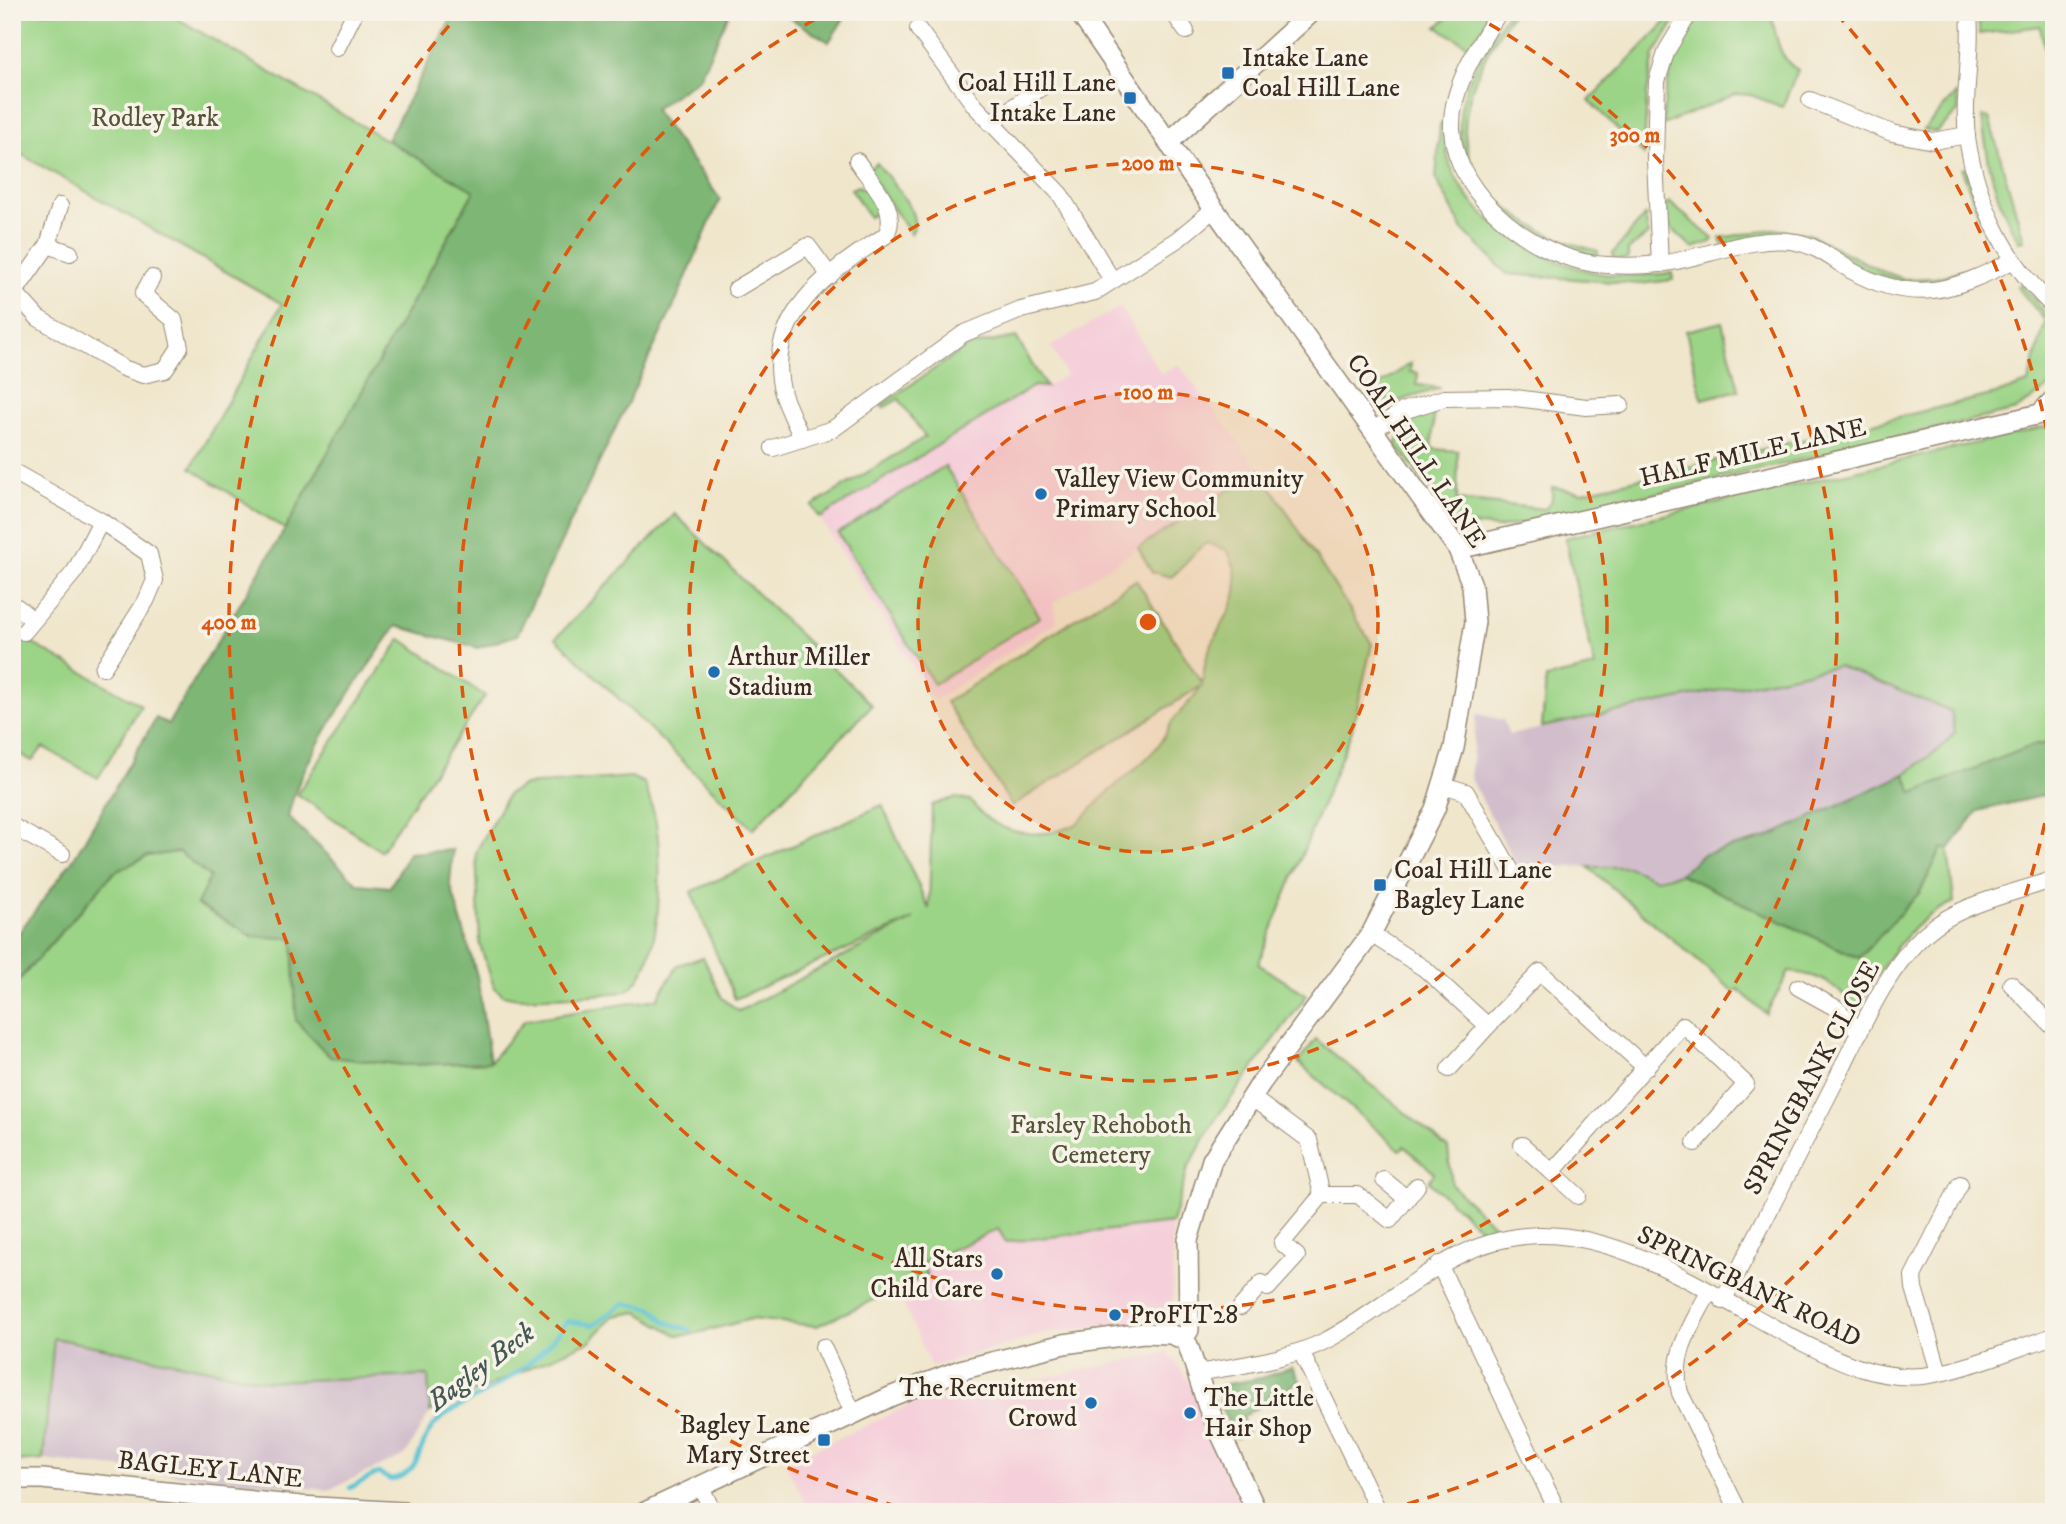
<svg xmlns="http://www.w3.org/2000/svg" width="2066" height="1524" font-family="'IM FELL DW Pica',serif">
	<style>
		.built { fill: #f5cfda }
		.industrial { fill: #d1bdcb }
		.green { fill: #9cd487; stroke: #6c7f52; stroke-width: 2 }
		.forest { fill: #7db674; stroke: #5c7049; stroke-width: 2 }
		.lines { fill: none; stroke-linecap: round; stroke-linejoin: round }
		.stream { stroke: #58c3d3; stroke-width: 4.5 }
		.minor-casing { stroke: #968875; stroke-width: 18 }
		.tertiary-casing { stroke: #968875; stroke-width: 22 }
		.minor { stroke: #fff; stroke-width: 16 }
		.tertiary { stroke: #fff; stroke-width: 19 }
		.ring { fill: none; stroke: #df570d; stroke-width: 3.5; stroke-dasharray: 12 9 }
		.poi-dot { fill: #1f6fb2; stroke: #f7f3e8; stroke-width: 2.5 }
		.labels { text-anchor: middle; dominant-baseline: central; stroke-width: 7; stroke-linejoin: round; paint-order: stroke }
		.poi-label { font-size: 26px; fill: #3b2a1e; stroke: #f7f3e8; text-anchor: start }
		.park-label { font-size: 26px; fill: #535438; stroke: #f7f3e8 }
		.street-label { font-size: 26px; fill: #3b2a1e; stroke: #f7f3e8 }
		.water-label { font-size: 28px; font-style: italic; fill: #445854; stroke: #f7f3e8 }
		.centre { fill: #df570d; stroke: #f7f3e8; stroke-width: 3.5 }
		.ring-label { font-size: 21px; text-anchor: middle; font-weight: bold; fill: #df570d; stroke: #f7f3e8; stroke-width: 7; stroke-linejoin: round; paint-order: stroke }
	</style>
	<rect width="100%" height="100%" fill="#f7f3e8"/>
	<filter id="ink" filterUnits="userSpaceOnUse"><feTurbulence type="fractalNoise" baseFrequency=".0143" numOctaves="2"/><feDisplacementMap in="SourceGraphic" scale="14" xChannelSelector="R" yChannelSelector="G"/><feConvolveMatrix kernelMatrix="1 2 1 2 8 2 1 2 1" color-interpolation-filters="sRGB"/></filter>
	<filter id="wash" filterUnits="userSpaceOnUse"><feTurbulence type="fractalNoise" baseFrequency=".00686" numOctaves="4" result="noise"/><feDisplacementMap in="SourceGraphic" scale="28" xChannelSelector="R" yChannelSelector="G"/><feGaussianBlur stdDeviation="1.57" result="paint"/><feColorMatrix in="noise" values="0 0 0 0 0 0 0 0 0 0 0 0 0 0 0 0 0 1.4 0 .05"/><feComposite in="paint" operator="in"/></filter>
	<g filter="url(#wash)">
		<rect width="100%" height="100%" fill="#f0e6cc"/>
		<g class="built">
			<path d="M 1120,307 L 1161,374 L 1178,364 L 1260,470 L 1053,603 L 1056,622 L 934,700 L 820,518 L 1034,386 L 1046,387 L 1066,375 L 1051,346 Z"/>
			<path d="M 1172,1223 L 1173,1317 L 1044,1334 L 931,1367 L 897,1289 L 927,1275 L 922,1263 L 999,1229 L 1007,1242 Z"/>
			<path d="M 1168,1352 L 1188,1380 L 1243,1512 L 810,1512 L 785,1463 L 921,1400 L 986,1390 Z"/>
		</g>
		<g class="industrial">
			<path d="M 1837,666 L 1951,710 L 1955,732 L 1942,747 L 1905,774 L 1766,838 L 1702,855 L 1680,874 L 1656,879 L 1629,867 L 1517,866 L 1470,777 L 1477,714 L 1503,720 L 1509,735 Z"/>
			<path d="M 53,1338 L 267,1381 L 428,1376 L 430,1412 L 405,1455 L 328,1490 L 43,1460 Z"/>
		</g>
		<g class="green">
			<path d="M 24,12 L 166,12 L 474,191 L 285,529 L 191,468 L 282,304 L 12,149 L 12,32 Z"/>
			<path d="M 1453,12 L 1492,12 L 1471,47 L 1437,27 Z"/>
			<path d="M 1508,12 L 1513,12 C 1490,45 1465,89 1465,130 C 1466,197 1541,238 1598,251 L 1597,256 C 1528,241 1445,184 1462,103 C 1469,71 1490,39 1508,12 Z"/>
			<path d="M 1697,12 L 1771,12 C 1776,33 1777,59 1798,70 L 1782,107 L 1751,95 L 1736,94 L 1663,125 C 1664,82 1675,49 1697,12 Z"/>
			<path d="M 1977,12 L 2054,12 L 2054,91 L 2040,26 L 1980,34 Z"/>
			<path d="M 1674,14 L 1677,17 L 1654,55 L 1647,94 L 1644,155 L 1589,101 Z"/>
			<path d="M 1956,94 L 1959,110 L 1937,132 L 1923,130 Z"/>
			<path d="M 1982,116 L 1989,118 L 2024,240 L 2019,241 C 1995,202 1987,161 1982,116 Z"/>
			<path d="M 1440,124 L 1444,125 C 1442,205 1527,258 1597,273 C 1622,278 1647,275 1672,273 L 1673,280 L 1640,284 L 1507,274 L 1463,230 L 1436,179 Z"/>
			<path d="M 877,163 C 889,180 925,214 911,234 L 867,170 Z"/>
			<path d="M 1967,168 L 1991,235 L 1987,237 L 1962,169 Z"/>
			<path d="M 858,186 L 869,191 L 880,210 L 869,217 L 851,189 Z"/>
			<path d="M 1669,202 L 1713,239 L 1711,242 L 1693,248 L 1668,225 L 1666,205 Z"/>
			<path d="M 1645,215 L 1648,234 L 1628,250 L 1628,259 L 1613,259 L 1613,253 Z"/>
			<path d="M 1773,229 L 1809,234 L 1879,270 L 1904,279 L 1935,278 L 1977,267 L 1980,271 L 1938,283 L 1909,284 L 1874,274 L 1819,244 L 1722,244 L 1720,238 Z"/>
			<path d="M 2021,284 L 2048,316 L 2044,319 L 2017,287 Z"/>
			<path d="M 2050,321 L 2054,324 L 2054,384 L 2016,410 L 1554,517 L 1497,528 L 1456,523 L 1396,445 L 1407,422 L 1434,413 L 1432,449 L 1458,451 L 1457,500 L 1545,509 L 1552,500 L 1552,487 L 1582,492 L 2000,393 L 2028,383 L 2045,323 Z"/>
			<path d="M 1722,322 L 1739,390 L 1702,399 L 1686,331 Z"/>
			<path d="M 1016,337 L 1046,387 L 1034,386 L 820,518 L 812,506 L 925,437 L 899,399 L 883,408 L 881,405 L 968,346 Z"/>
			<path d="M 1411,363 L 1410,372 L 1418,373 L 1417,385 L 1440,388 L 1393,403 L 1376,399 L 1372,390 Z"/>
			<path d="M 2054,425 L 2054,744 L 2035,745 L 1913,793 L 1905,774 L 1942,747 L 1955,732 L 1951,711 L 1837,666 L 1542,727 L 1546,678 L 1595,667 L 1565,538 Z"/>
			<path d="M 945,466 L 1040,617 L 934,684 L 838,533 Z"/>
			<path d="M 1260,470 L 1372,644 L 1352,730 L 1258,964 L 1307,995 L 1215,1120 L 1188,1168 L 1172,1223 L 1006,1242 L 998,1229 L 922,1263 L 927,1275 L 817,1326 L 751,1319 L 690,1335 L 677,1335 L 638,1312 L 614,1316 L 590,1341 L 430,1412 L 428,1376 L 267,1381 L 54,1338 L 43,1460 L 12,1462 L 12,988 L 113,873 L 147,856 L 179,852 L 210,877 L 197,905 L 254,937 L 293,937 L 297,963 L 330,1057 L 405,1065 L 490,1062 L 525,1020 L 657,999 L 678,965 L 703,957 L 722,998 L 739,1011 L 914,919 L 735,999 L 691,892 L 882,805 L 929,909 L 932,805 L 954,798 L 970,800 C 993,833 1033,841 1070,827 C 1082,823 1093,806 1102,798 C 1120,780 1141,767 1157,747 C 1164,738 1168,728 1174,719 C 1184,707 1194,699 1201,686 L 1012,806 L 946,702 L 1136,580 L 1202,683 C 1204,675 1204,665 1207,656 C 1220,616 1253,598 1227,550 L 1207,543 C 1191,552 1186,566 1171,577 L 1152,572 L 1138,548 Z"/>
			<path d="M 675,514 L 872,705 L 753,829 L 556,638 Z"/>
			<path d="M 12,632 L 141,705 L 98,778 L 43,747 L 32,761 L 12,750 Z"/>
			<path d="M 401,639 L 485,696 L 381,851 L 297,794 Z"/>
			<path d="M 631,777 L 644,783 C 648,795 653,807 655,819 C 663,854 664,974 625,991 C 611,996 538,997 518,998 L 503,995 L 494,987 L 480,945 L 476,852 L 508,794 L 525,785 Z"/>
			<path d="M 1942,848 L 1948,850 L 1954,902 C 1904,923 1880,969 1855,1014 C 1843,986 1819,974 1789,972 L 1766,1014 L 1738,989 L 1734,992 L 1588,867 L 1629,867 L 1656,879 L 1680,874 L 1859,958 L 1920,892 Z"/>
			<path d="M 1316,1039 L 1448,1148 L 1452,1185 L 1496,1228 L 1484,1232 L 1429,1182 L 1434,1173 L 1404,1146 L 1400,1150 L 1298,1062 Z"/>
		</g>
		<g class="forest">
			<path d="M 455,12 L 730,12 L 699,78 L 654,109 L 720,199 L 676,301 L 517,635 L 478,648 L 396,626 C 361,678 299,758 288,817 L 358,884 L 390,887 L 409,853 L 453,850 L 450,883 L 477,976 L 490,1062 L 405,1065 L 330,1057 L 296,1021 L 293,938 L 254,937 L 197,904 L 210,877 L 179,852 L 147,856 L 113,873 L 12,988 L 12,942 L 74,858 L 156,718 L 168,724 L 285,529 L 474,191 L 387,140 Z"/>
			<path d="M 780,12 L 848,12 L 829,42 Z"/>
			<path d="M 2036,744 L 2054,744 L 2054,793 L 1978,811 L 1948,850 L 1942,848 L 1920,892 L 1859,958 L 1680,874 L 1702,855 L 1766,838 L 1905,774 L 1913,793 Z"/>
			<path d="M 1292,1367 L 1300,1381 L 1242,1417 L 1246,1432 L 1236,1438 L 1220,1406 L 1221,1385 L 1262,1378 Z"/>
		</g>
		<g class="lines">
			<path class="stream" d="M 350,1488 L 378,1473 L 391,1480 C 426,1472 415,1441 439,1420 C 455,1405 477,1399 495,1387 C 525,1369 547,1350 567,1321 L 594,1325 L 624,1303 L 652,1308 L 666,1322 L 690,1330"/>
		</g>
	</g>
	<g filter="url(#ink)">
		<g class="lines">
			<defs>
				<g id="minor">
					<path d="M 1173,12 L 1186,31"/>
					<path d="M 1499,12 C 1479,45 1450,88 1452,129 C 1455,198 1541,263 1607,265 C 1624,266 1643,266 1660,264 C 1701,259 1755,234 1796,242 C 1816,245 1835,261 1852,271 C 1913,305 1953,291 2012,261"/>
					<path d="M 1969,12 C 1973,54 1962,97 1967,137 C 1976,200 2007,265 2054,307"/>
					<path d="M 918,29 L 975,106 L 1060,194 L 1112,280"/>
					<path d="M 337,48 L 355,12"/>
					<path d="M 1810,100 L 1892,133 L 1933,141 L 1967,135"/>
					<path d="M 990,123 L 1042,87"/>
					<path d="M 48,245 L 70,253"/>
					<path d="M 1660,264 L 1655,160 L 1657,81 L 1667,50 L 1690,12"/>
					<path d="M 12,289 L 38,318 L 123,368 L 143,375 L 165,370 L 180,347 L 174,320 L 143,294 L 152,278"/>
					<path d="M 736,289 L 808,246 L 830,276"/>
					<path d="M 15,292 L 48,245 L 60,206"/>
					<path d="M 1373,430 L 1403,411 L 1444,398 L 1508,397 L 1586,407 L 1621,405"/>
					<path d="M 802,439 C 796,424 788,409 783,394 C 762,318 829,270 885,236 C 902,211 870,181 857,161"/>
					<path d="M 773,448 L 833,429 L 963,334 L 1021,310 L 1095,292 L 1178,239 L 1214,209"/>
					<path d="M 12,471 L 101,521 L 149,554 L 155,580 L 146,601 L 103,668"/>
					<path d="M 17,607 L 33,620"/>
					<path d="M 24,632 L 75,571 L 101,521"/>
					<path d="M 1443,785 L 1466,792 L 1512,872"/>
					<path d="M 12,826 L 62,854"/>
					<path d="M 1371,934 L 1425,969 L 1488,1026 L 1540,972 L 1646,1068"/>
					<path d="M 2011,984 L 2054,1028"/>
					<path d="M 1798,987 L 1836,1008 L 1860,1032"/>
					<path d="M 1449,1069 L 1488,1026"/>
					<path d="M 1522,1145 L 1552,1172"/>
					<path d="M 1384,1180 L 1407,1199"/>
					<path d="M 1322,1195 L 1358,1195 L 1390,1220 L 1417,1186"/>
					<path d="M 1578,1196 L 1552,1172 L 1683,1025 L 1746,1084 L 1695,1143"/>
					<path d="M 1439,1264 L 1558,1512"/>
					<path d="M 1709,1292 C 1692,1325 1670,1355 1680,1393 L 1739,1512"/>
					<path d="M 1723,1301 C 1760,1228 1797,1155 1835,1082 C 1860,1032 1884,971 1926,933 C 1960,903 2013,894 2054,879"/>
					<path d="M 1241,1307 L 1262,1283 L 1268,1288 L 1297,1256 L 1282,1243 L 1322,1195 L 1309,1140 L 1251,1097"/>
					<path d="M 823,1347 L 854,1415"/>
					<path d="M 1301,1352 L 1379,1512"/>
					<path d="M 1939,1372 L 1914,1288 L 1913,1276 L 1960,1184"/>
					<path d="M 1198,1373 C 1240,1365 1287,1360 1325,1341 C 1400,1302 1448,1237 1540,1235 C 1629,1234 1720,1300 1797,1340 C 1837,1360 1876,1380 1922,1376 C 1961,1372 2016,1348 2054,1336"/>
					<path d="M 701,1487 L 713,1512"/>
				</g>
				<g id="tertiary">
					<path d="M 1079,12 L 1214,209 L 1458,549 L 1472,585 L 1475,622 L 1454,748 L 1435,809 L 1371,934 L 1261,1083 L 1212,1160 L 1188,1240 L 1189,1330 L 1183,1339"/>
					<path d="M 1170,141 L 1312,12"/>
					<path d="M 1458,549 L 2040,414 L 2054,399"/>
					<path d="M 12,1479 L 42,1479 L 301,1506 L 403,1512"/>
					<path d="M 645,1512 L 892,1396 L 960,1370 L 1064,1344 L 1143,1333 L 1170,1334 L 1183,1339 L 1188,1345 L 1208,1407 L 1257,1512"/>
				</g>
			</defs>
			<use href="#minor" class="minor-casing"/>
			<use href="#tertiary" class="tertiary-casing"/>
			<use href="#minor" class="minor"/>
			<use href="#tertiary" class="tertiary"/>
		</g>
	</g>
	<circle cx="1148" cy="622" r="230" fill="#df570d" fill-opacity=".12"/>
	<g class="ring">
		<circle cx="1148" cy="622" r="230"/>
		<circle cx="1148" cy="622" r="459"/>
		<path d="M1471 14A689 689 0 1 1 825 14"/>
		<path d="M2053 782A919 919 0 0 1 1378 1512M918 1512A919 919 0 0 1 460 13M1836 13A919 919 0 0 1 2053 462"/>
	</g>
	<g class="poi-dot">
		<rect x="1221" y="66" width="14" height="14" rx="3.5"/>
		<rect x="1123" y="91" width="14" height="14" rx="3.5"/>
		<circle cx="1041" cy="494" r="7"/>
		<circle cx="714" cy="672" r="7"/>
		<rect x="1373" y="878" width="14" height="14" rx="3.5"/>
		<circle cx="997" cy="1274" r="7"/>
		<circle cx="1115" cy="1315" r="7"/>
		<circle cx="1091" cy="1403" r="7"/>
		<circle cx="1190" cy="1413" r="7"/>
		<rect x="817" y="1433" width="14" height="14" rx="3.5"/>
	</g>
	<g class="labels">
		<g class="poi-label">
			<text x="1242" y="58">Intake Lane<tspan x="1242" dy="30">Coal Hill Lane</tspan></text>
			<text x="1116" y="83" text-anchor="end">Coal Hill Lane<tspan x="1116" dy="30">Intake Lane</tspan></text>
			<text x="1055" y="479">Valley View Community<tspan x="1055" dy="30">Primary School</tspan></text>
			<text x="728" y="657">Arthur Miller<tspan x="728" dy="30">Stadium</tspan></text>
			<text x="1394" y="870">Coal Hill Lane<tspan x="1394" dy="30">Bagley Lane</tspan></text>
			<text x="983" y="1259" text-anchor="end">All Stars<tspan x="983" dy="30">Child Care</tspan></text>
			<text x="1129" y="1315">ProFIT28</text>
			<text x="1077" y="1388" text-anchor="end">The Recruitment<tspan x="1077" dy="30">Crowd</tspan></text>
			<text x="1204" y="1398">The Little<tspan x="1204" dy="30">Hair Shop</tspan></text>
			<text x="810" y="1425" text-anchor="end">Bagley Lane<tspan x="810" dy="30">Mary Street</tspan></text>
		</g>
		<g class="park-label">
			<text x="155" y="118">Rodley Park</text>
			<text x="1101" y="1125">Farsley Rehoboth<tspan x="1101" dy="30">Cemetery</tspan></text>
		</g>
		<g class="street-label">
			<text transform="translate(1416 451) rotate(56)">COAL HILL LANE</text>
			<text transform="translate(1753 453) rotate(-13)">HALF MILE LANE</text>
			<text transform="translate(1812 1078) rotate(-62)">SPRINGBANK CLOSE</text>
			<text transform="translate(1749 1287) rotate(26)">SPRINGBANK ROAD</text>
			<text transform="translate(210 1470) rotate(6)">BAGLEY LANE</text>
		</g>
		<g class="water-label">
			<text transform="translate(481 1367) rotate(-37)">Bagley Beck</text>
		</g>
	</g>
	<circle cx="1148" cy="622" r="10" class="centre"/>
	<g class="ring-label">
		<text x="1635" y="142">300 m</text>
		<text x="1148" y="170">200 m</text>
		<text x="1148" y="399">100 m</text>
		<text x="229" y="629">400 m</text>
	</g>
	<rect width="2066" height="1524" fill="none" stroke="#f7f3e8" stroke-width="42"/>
</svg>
